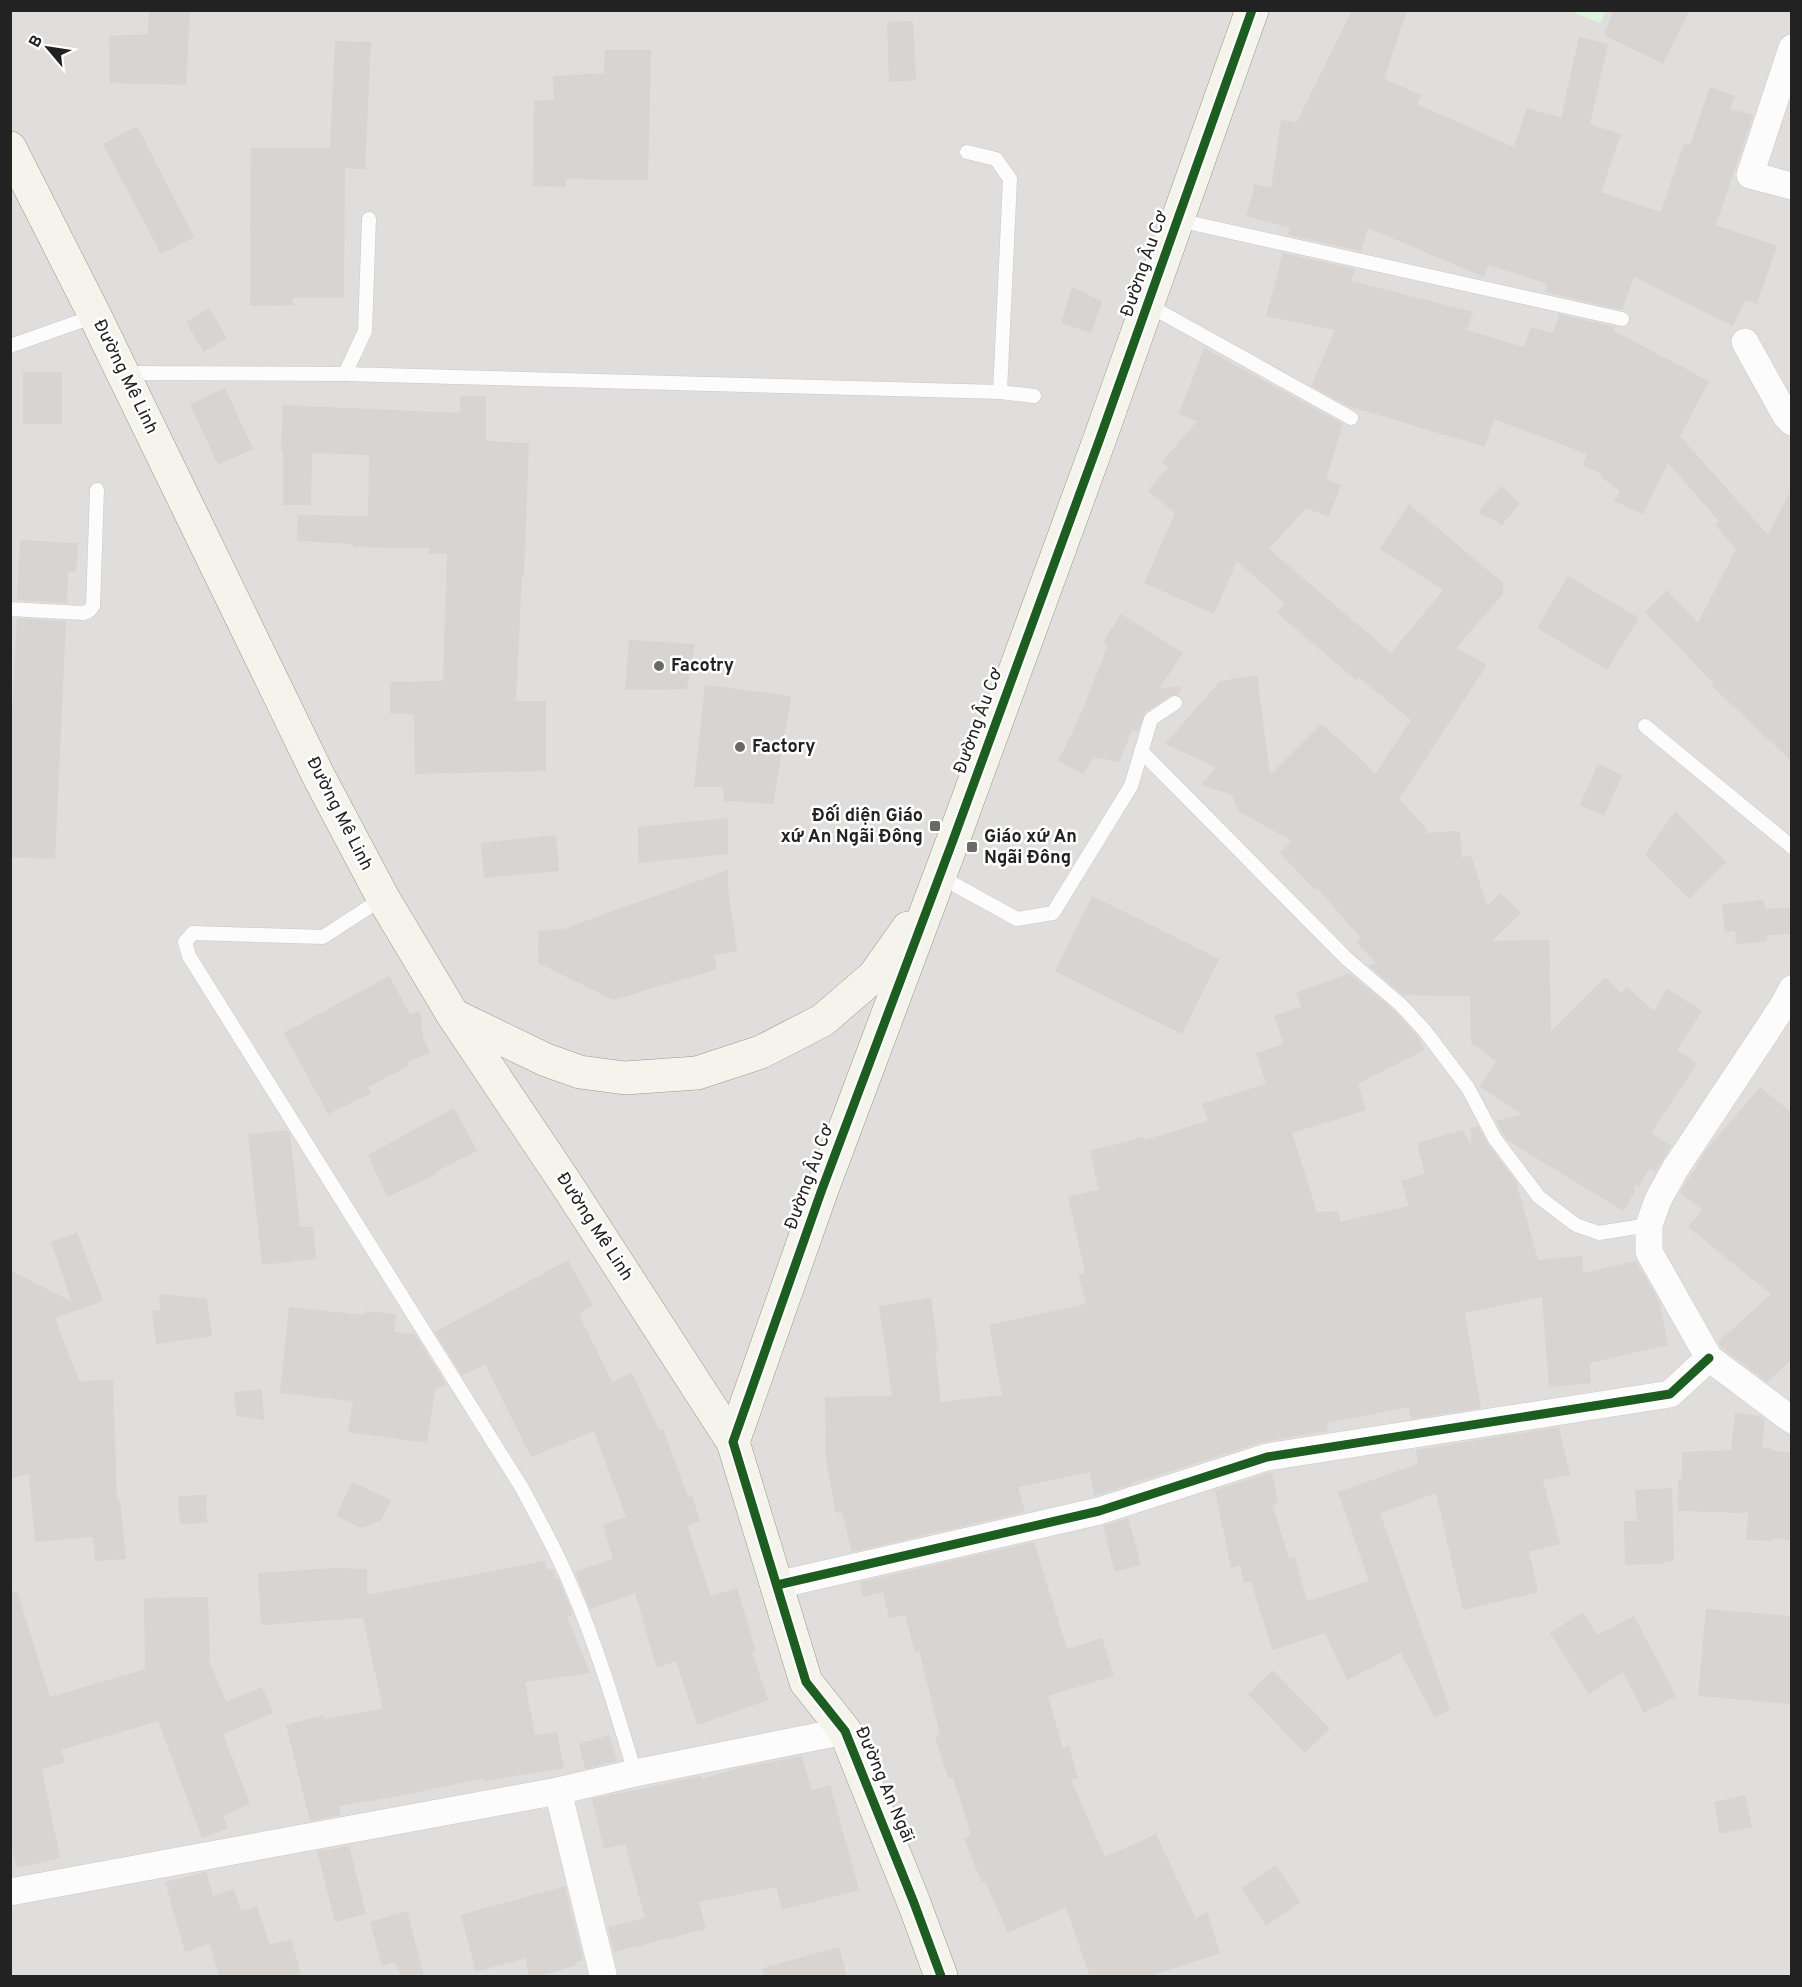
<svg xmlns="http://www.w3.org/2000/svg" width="1802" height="1987" font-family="Overpass,sans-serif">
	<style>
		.residential { fill: #dfdedc }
		.park { fill: #daf5da }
		.building { fill: #d7d4d2 }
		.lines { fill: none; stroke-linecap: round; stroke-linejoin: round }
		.lane-casing { stroke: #c9c8c7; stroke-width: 15 }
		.street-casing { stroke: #c9c8c7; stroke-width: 28 }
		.secondary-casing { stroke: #999a82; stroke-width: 34 }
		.lane { stroke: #fdfcfc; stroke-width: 14 }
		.street { stroke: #fdfcfc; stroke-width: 27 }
		.secondary { stroke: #f4f4ed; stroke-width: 33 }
		.cycleway-casing { stroke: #fff; stroke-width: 13 }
		.cycleway { stroke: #1b5e20; stroke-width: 9 }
		.poi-dot { fill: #6a6968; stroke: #fff; stroke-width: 2 }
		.labels { text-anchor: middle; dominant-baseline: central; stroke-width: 5; stroke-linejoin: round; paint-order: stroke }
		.street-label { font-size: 18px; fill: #222; stroke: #fff }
		.poi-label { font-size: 18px; font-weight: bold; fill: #222; stroke: #fff; text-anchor: start }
	</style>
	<rect width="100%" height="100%" fill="#f0eeeb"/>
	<rect class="residential" x="11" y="11" width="1780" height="1965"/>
	<path class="park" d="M 1570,11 L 1606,11 L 1600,23 Z"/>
	<g class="building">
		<path d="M 149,10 L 190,10 L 186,85 L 110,83 L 109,36 L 148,34 Z"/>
		<path d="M 1352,10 L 1407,10 L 1384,79 L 1421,95 L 1417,104 L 1514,147 L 1527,108 L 1561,118 L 1579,37 L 1608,44 L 1590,124 L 1621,134 L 1601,192 L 1661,212 L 1684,143 L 1690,145 L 1710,87 L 1735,96 L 1730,109 L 1753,115 L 1716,225 L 1777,246 L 1757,304 L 1745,300 L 1733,326 L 1634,277 L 1622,310 L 1545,292 L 1548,284 L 1488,265 L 1484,277 L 1368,228 L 1361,251 L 1288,235 L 1290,228 L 1246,216 L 1255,184 L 1271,188 L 1281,120 L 1297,122 Z"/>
		<path d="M 1614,10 L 1690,10 L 1663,64 L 1604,35 Z"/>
		<path d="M 913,21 L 916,80 L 889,82 L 887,22 Z"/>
		<path d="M 335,41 L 371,42 L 365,169 L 345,168 L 344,298 L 293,298 L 293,305 L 250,306 L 251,148 L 330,148 Z"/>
		<path d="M 605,50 L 651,50 L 648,180 L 566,179 L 566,187 L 533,186 L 534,101 L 554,100 L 553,76 L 604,73 Z"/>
		<path d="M 137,126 L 194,237 L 161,254 L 103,144 Z"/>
		<path d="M 1283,253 L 1355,269 L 1351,281 L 1473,312 L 1467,330 L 1524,347 L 1531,327 L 1553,333 L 1559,314 L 1615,327 L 1614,331 L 1709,381 L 1680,436 L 1768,535 L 1791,490 L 1791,761 L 1712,686 L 1714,684 L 1645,612 L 1667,590 L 1698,623 L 1736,549 L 1715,525 L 1719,521 L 1668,463 L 1643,514 L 1614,501 L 1620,491 L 1601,477 L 1602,474 L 1582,465 L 1587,454 L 1494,419 L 1485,447 L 1348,406 L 1311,386 L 1335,330 L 1266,316 Z"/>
		<path d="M 1072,287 L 1102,301 L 1091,333 L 1061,323 Z"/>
		<path d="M 209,308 L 227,338 L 204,352 L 186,322 Z"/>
		<path d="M 1204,348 L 1343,424 L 1326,479 L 1341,485 L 1329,517 L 1306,508 L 1269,549 L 1391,653 L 1443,590 L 1380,549 L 1409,504 L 1503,583 L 1503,594 L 1456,648 L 1487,665 L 1399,799 L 1426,828 L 1427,833 L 1460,831 L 1462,858 L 1471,855 L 1487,906 L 1501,893 L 1521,913 L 1492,941 L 1549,940 L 1551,1031 L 1605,977 L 1621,993 L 1627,987 L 1654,1011 L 1667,989 L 1702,1011 L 1677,1050 L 1697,1064 L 1651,1133 L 1671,1146 L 1655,1172 L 1650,1168 L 1638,1187 L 1634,1183 L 1635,1191 L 1623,1211 L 1507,1140 L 1503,1134 L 1496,1121 L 1522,1114 L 1480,1087 L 1496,1061 L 1471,1043 L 1470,996 L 1403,995 L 1369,966 L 1376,963 L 1356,942 L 1360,937 L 1317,888 L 1315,890 L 1280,853 L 1292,841 L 1238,811 L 1232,795 L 1201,785 L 1216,767 L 1165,744 L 1220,681 L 1257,675 L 1270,775 L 1321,724 L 1357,755 L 1375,774 L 1411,720 L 1358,677 L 1356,680 L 1277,613 L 1285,604 L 1237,561 L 1214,614 L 1144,583 L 1175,513 L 1148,491 L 1168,467 L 1162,462 L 1197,421 L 1179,414 Z"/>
		<rect x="23" y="372" width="39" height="52"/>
		<path d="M 225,388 L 253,449 L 218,465 L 190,404 Z"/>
		<path d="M 460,396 L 486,396 L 486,441 L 529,443 L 524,576 L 522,576 L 516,701 L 546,701 L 546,771 L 415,774 L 414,714 L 390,714 L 390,682 L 443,681 L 447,554 L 429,554 L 429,548 L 353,547 L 353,544 L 297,541 L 298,515 L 368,516 L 369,455 L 312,453 L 311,505 L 283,505 L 283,451 L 281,451 L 283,405 L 460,413 Z"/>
		<path d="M 1501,486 L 1520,503 L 1502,525 L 1478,512 Z"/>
		<path d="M 20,540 L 78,543 L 76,572 L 68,572 L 67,603 L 17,600 Z"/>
		<path d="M 1568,576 L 1639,618 L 1607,670 L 1537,628 Z"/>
		<path d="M 1121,614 L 1183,653 L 1159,689 L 1182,686 L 1178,695 L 1170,696 L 1145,712 L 1138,732 L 1132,730 L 1119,762 L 1094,757 L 1083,774 L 1058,761 L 1080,716 L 1108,645 L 1103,642 Z"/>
		<path d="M 17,618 L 66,621 L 55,859 L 10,857 L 10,752 Z"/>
		<path d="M 629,640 L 695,644 L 687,689 L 625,690 Z"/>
		<path d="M 705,685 L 791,696 L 773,804 L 724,801 L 723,787 L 694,787 Z"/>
		<path d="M 1598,764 L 1622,775 L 1604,816 L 1580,805 Z"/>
		<path d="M 1675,811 L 1726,862 L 1689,899 L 1645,855 Z"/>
		<path d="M 728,818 L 728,854 L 638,863 L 638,827 Z"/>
		<path d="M 556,835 L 559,871 L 484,878 L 481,843 Z"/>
		<path d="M 728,870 L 728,888 L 737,951 L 714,955 L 717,969 L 613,1000 L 538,963 L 539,931 L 563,929 Z"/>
		<path d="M 1092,896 L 1219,959 L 1182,1034 L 1055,971 Z"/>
		<path d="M 1764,900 L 1765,909 L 1791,908 L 1791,934 L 1767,935 L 1767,941 L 1736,944 L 1735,931 L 1725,932 L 1722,904 Z"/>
		<path d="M 1349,973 L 1395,1011 L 1418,1037 L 1424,1050 L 1358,1084 L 1366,1110 L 1292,1133 L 1317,1212 L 1339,1211 L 1340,1222 L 1409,1206 L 1401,1181 L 1425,1174 L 1417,1143 L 1463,1130 L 1471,1146 L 1471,1128 L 1478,1126 L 1488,1144 L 1516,1181 L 1538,1260 L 1582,1256 L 1583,1273 L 1636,1261 L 1659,1301 L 1668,1345 L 1590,1363 L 1591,1383 L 1549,1387 L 1542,1297 L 1465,1313 L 1481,1408 L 1411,1419 L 1409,1407 L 1326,1423 L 1328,1431 L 1262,1442 L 1143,1480 L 1132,1482 L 1133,1484 L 1094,1496 L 1090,1472 L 1018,1487 L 1025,1512 L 852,1552 L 842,1512 L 836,1513 L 826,1461 L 825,1397 L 892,1396 L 879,1306 L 931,1298 L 938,1350 L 935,1351 L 941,1402 L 1002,1395 L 989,1325 L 1086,1304 L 1078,1275 L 1085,1273 L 1068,1196 L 1099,1190 L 1090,1151 L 1143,1137 L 1144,1140 L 1208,1121 L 1202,1104 L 1266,1084 L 1256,1053 L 1284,1044 L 1274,1016 L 1301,1007 L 1296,993 Z"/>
		<path d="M 389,976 L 410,1014 L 420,1011 L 423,1037 L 430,1053 L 407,1062 L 409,1066 L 368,1087 L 371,1093 L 328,1114 L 284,1033 Z"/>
		<path d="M 1760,1087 L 1791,1112 L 1791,1360 L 1767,1382 L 1721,1347 L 1718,1342 L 1771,1294 L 1688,1227 L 1702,1210 L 1680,1192 L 1708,1148 Z"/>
		<path d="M 454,1108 L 477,1151 L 436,1172 L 437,1174 L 387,1197 L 368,1155 Z"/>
		<path d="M 287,1130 L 290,1134 L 300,1227 L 313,1226 L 316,1259 L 262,1265 L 248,1134 Z"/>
		<path d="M 77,1232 L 103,1301 L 55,1318 L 79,1381 L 113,1380 L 117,1501 L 120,1500 L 126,1559 L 95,1561 L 93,1537 L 35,1542 L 29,1474 L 10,1479 L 10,1270 L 72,1302 L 51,1242 Z"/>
		<path d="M 568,1260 L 593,1306 L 579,1314 L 612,1382 L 632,1373 L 659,1430 L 663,1429 L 688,1497 L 692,1495 L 700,1521 L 687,1525 L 711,1596 L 737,1588 L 756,1651 L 752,1652 L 768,1700 L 697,1725 L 676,1661 L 657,1668 L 635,1593 L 590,1609 L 575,1572 L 613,1559 L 603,1525 L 626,1517 L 594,1431 L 531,1457 L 485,1364 L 462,1376 L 435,1332 Z"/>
		<path d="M 159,1294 L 207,1299 L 212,1336 L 156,1344 L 152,1311 L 160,1310 Z"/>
		<path d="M 289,1307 L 364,1315 L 365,1311 L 396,1314 L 394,1332 L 415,1334 L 446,1384 L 435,1390 L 427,1443 L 348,1432 L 353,1401 L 280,1393 Z"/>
		<path d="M 262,1389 L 264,1420 L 236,1416 L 234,1392 Z"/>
		<path d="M 1735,1413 L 1760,1416 L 1765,1420 L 1762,1448 L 1771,1448 L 1771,1450 L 1791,1453 L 1791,1541 L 1773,1538 L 1773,1541 L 1746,1540 L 1748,1513 L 1678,1511 L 1678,1479 L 1682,1479 L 1682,1452 L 1731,1450 Z"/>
		<path d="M 1559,1427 L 1570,1475 L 1543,1480 L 1560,1544 L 1529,1552 L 1538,1592 L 1463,1610 L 1436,1493 L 1380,1513 L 1450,1710 L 1434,1717 L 1401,1653 L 1347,1680 L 1325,1633 L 1272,1650 L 1251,1581 L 1244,1583 L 1240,1565 L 1231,1568 L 1215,1490 L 1272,1472 L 1278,1503 L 1272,1505 L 1289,1558 L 1295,1557 L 1307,1601 L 1369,1581 L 1338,1492 L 1418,1464 L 1416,1450 Z"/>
		<path d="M 352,1482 L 391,1500 L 381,1520 L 362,1528 L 336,1516 Z"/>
		<path d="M 1672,1488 L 1674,1560 L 1659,1564 L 1625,1565 L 1624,1521 L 1637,1521 L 1635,1490 Z"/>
		<path d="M 206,1495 L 207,1523 L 180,1524 L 178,1496 Z"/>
		<path d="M 1128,1518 L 1141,1565 L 1115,1572 L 1103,1526 Z"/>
		<path d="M 1034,1542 L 1067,1649 L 1102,1638 L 1114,1676 L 1048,1696 L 1063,1748 L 1069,1746 L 1078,1778 L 1071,1780 L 1105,1857 L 1156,1834 L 1196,1919 L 1207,1911 L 1220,1953 L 1147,1977 L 1090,1977 L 1066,1907 L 1008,1933 L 985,1881 L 982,1883 L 964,1839 L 971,1835 L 953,1777 L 948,1778 L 935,1737 L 940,1735 L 919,1651 L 915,1652 L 905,1615 L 889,1618 L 883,1592 L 863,1597 L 860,1582 Z"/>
		<path d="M 545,1561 L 547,1570 L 554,1569 L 555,1579 L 558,1578 L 572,1612 L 573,1615 L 567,1617 L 590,1673 L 525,1682 L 535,1735 L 557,1732 L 564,1768 L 484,1781 L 483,1778 L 400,1796 L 339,1806 L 341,1815 L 310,1821 L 286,1725 L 323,1715 L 324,1719 L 383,1709 L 363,1618 L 261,1625 L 258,1573 L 336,1568 L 367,1569 L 367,1595 Z"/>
		<path d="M 17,1591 L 50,1697 L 145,1669 L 144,1598 L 208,1597 L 210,1662 L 226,1702 L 262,1687 L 273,1713 L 223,1734 L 250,1804 L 223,1816 L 228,1828 L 202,1838 L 158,1721 L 61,1750 L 65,1762 L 42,1769 L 60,1858 L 17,1868 L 10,1840 L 10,1592 Z"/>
		<path d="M 1706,1609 L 1791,1616 L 1791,1704 L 1698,1696 Z"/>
		<path d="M 1583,1612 L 1597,1635 L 1634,1616 L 1676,1696 L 1644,1713 L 1623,1672 L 1589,1694 L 1550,1633 Z"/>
		<path d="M 1273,1670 L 1330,1729 L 1305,1753 L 1248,1694 Z"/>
		<path d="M 609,1735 L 617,1761 L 585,1769 L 579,1744 Z"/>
		<path d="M 802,1756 L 812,1790 L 830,1785 L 859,1890 L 782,1910 L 776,1887 L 699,1902 L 706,1929 L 614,1952 L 608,1927 L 645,1918 L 625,1844 L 604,1849 L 592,1799 L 701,1776 L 702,1779 L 735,1769 Z"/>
		<path d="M 1745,1795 L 1752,1827 L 1720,1834 L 1714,1802 Z"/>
		<path d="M 349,1846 L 366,1914 L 335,1922 L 317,1851 Z"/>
		<path d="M 1276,1865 L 1300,1902 L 1266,1926 L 1241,1888 Z"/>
		<path d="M 206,1872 L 213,1896 L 234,1889 L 241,1911 L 257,1906 L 270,1945 L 291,1939 L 302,1977 L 219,1977 L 210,1944 L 185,1952 L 165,1882 Z"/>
		<path d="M 565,1886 L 583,1960 L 576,1962 L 577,1965 L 537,1977 L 529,1977 L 525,1958 L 476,1972 L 461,1915 Z"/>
		<path d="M 407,1911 L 415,1941 L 424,1977 L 401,1977 L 395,1962 L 382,1966 L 370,1922 Z"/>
		<path d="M 839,1947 L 847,1977 L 764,1977 L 763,1968 Z"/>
	</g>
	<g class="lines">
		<defs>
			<g id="lane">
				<path d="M 967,152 L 996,159 L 1010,179 L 1000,392"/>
				<path d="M 1178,220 L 1622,319"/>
				<path d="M 1148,305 L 1351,418"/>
				<path d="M 10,346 L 95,316"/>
				<path d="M 123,373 L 345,374 L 365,331 L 369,219"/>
				<path d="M 345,374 L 1000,392 L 1034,396"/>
				<path d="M 10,609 L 83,613 L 89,611 L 93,606 L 97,490"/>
				<path d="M 1645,726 L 1792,847"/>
				<path d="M 1141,751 L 1347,959 L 1401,1005 L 1425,1031 L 1468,1088 L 1495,1139 L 1539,1197 L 1576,1225 L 1599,1233 L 1649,1225"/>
				<path d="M 939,876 L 1017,919 L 1053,913 L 1131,786 L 1151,719 L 1175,703"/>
				<path d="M 383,898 L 323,937 L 193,933 L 185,942 L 189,956 L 522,1488 C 539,1520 557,1552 571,1586 C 597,1646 616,1710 635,1773"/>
			</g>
			<g id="street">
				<path d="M 1792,48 L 1750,175 L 1792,186"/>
				<path d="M 1745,342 L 1786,416 L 1792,422"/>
				<path d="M 1792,989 L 1783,1006 L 1675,1169 L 1658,1200 L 1649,1225 L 1649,1252 L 1709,1358 L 1792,1420"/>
				<path d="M 777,1585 L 1099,1511 L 1267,1457 L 1670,1394 L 1709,1358"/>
				<path d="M 558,1791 L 603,1974"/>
				<path d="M 10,1892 L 558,1791 L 635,1773 L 845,1731"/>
			</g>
			<g id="secondary">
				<path d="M 10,148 L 95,316 L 319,777 L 383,898 L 453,1015 L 567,1185 L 733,1442 L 806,1682 L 845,1731 L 914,1903 L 941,1976"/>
				<path d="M 455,1016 L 546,1060 L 580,1072 L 625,1078 L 697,1073 L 761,1052 L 823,1020 L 874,976 L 908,928"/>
				<path d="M 733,1442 L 821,1192 L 952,843 L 1099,441 L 1252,10"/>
			</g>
		</defs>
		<use href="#lane" class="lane-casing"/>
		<use href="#street" class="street-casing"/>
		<use href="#secondary" class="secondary-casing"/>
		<use href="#lane" class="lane"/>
		<use href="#street" class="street"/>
		<use href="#secondary" class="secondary"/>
		<defs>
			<g id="cycleway">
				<path d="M 777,1585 L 1099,1511 L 1267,1457 L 1670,1394 L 1709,1358"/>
				<path d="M 941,1976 L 914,1903 L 845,1731 L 806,1682 L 733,1442 L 821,1192 L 952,843 L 1099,441 L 1252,10"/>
			</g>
		</defs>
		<use href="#cycleway" class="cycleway-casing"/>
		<use href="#cycleway" class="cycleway"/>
	</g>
	<g class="poi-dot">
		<circle cx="659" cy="666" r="6"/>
		<circle cx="740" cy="747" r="6"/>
		<rect x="929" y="820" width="12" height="12" rx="3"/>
		<rect x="966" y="841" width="12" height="12" rx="3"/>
	</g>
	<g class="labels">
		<g class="street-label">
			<text transform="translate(1145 264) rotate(-71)">Đường Âu Cơ</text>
			<text transform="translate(125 377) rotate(64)">Đường Mê Linh</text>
			<text transform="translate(979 721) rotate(-70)">Đường Âu Cơ</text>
			<text transform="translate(339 814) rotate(63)">Đường Mê Linh</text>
			<text transform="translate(810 1177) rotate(-70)">Đường Âu Cơ</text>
			<text transform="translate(594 1227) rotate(57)">Đường Mê Linh</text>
			<text transform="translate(884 1785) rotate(67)">Đường An Ngãi</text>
		</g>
		<g class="poi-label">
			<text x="671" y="666">Facotry</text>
			<text x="752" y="747">Factory</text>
			<text x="923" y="816" text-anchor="end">Đối diện Giáo<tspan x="923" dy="21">xứ An Ngãi Đông</tspan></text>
			<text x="984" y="837">Giáo xứ An<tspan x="984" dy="21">Ngãi Đông</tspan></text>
		</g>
	</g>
	<rect width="1802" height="1987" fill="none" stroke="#222222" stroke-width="24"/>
	<g transform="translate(48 48) rotate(299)" stroke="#ffffff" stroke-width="4.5" paint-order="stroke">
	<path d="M0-4.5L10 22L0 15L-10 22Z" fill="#222222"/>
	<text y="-9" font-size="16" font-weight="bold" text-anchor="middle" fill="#222222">B</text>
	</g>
</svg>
